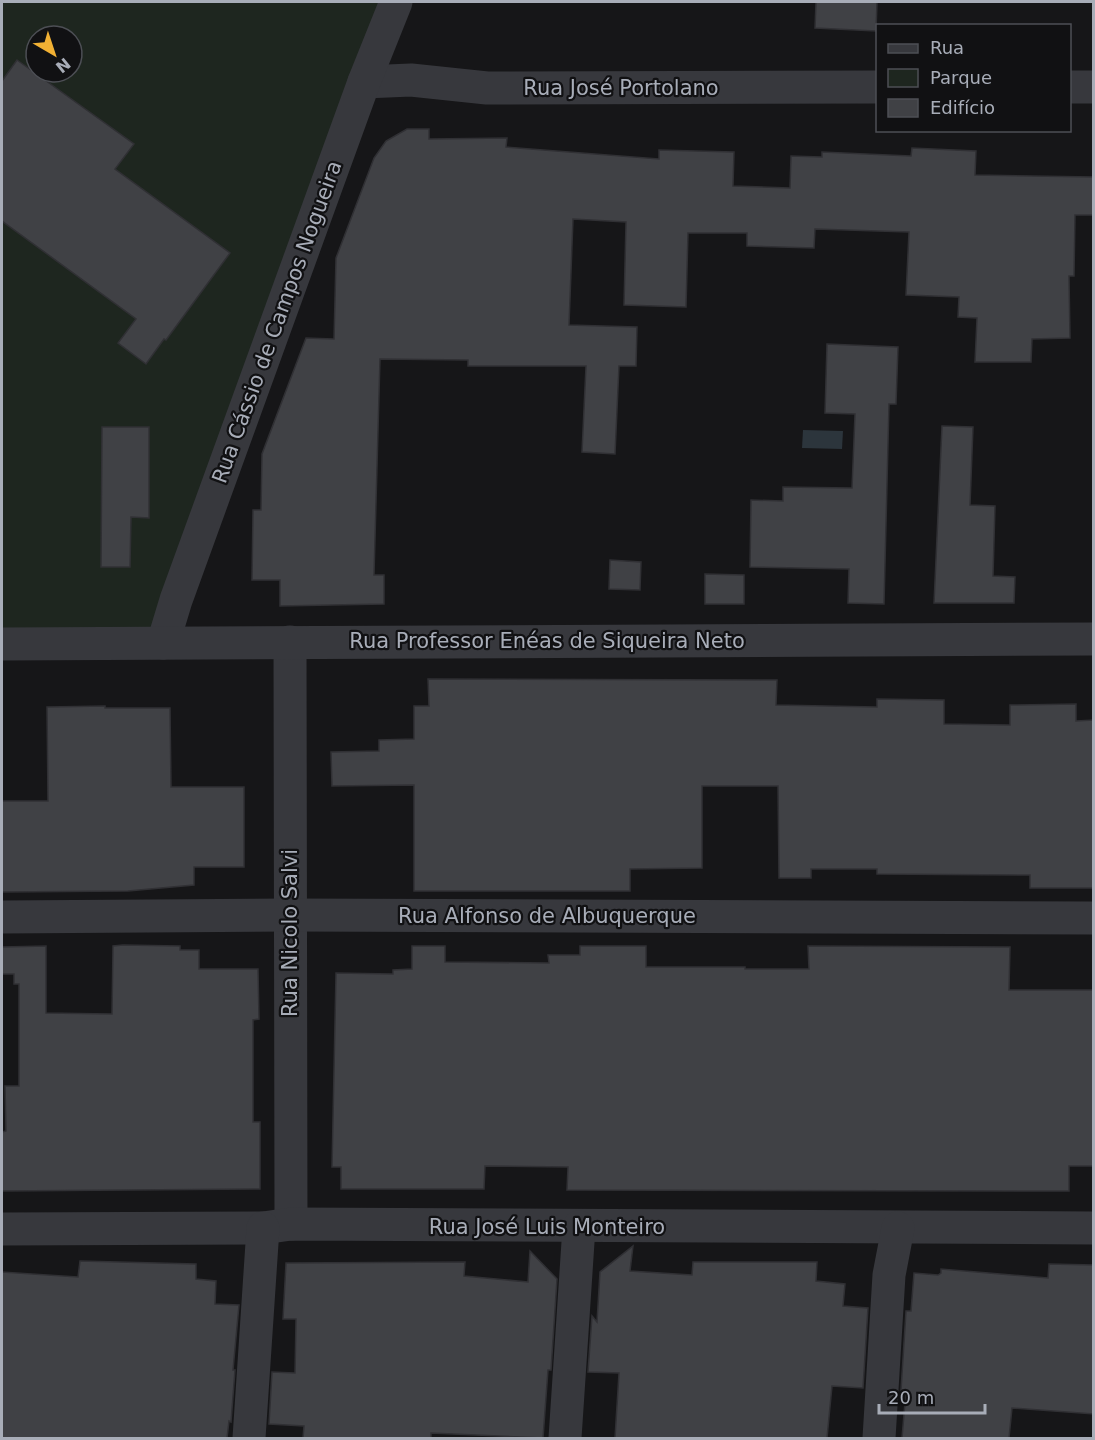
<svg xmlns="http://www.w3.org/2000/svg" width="1095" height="1440" font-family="'DejaVu Sans',sans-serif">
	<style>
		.green { fill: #1e261f; fill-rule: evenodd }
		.water { fill: #2c353c }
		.building { fill: #404145; stroke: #303034; stroke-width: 1.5 }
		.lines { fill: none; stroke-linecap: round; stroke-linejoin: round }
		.minor { stroke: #37383d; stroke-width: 33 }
		.labels { text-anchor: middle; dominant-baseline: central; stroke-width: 4.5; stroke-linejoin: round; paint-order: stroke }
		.street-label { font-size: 21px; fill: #a8adb8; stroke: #111113 }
	</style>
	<rect width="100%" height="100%" fill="#161618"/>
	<path class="green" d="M 2,2 L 390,2 L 155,628 L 2,632 ZM 36,36 L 72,36 L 72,72 L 36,72 Z"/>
	<path class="water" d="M 803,430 L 843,431 L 842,449 L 802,448 Z"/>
	<g class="building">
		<path d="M 816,2 L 877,2 L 876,31 L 815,28 Z"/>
		<path d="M 17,60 L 134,144 L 115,169 L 230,253 L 166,340 L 164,339 L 146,364 L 118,343 L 136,319 L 2,221 L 2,81 Z"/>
		<path d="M 407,129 L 429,129 L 429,139 L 507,138 L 506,147 L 659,159 L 659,150 L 734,152 L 733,186 L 790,188 L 791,156 L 822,157 L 822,152 L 911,156 L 912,148 L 976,151 L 975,175 L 1094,177 L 1094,215 L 1075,215 L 1074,276 L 1069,276 L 1070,338 L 1032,339 L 1031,362 L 975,362 L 977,318 L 958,317 L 959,297 L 906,295 L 909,232 L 815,229 L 814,248 L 747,246 L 747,233 L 688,233 L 686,307 L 624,305 L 626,222 L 573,219 L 569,325 L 637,327 L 636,366 L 619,366 L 615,454 L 582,452 L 586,366 L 468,366 L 468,360 L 380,359 L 374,575 L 384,575 L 384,604 L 280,606 L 280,580 L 252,580 L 253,510 L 261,510 L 262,454 L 306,338 L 334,339 L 336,258 L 374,158 L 386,141 Z"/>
		<path d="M 827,344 L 898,347 L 896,404 L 889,404 L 884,604 L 848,603 L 849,569 L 750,567 L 751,500 L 783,501 L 783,487 L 852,488 L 855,414 L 825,413 Z"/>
		<path d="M 942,426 L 973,427 L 970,505 L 995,506 L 993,576 L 1015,577 L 1014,603 L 934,603 Z"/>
		<path d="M 102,427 L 149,427 L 149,518 L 131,517 L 130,567 L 101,567 Z"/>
		<path d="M 610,560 L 641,562 L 640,590 L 609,589 Z"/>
		<path d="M 705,574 L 744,575 L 744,604 L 705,604 Z"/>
		<path d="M 428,679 L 777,680 L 776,705 L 877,707 L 877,699 L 944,700 L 944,724 L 1010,725 L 1010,705 L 1076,704 L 1076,721 L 1094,720 L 1094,888 L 1030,888 L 1030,875 L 877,874 L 877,869 L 811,869 L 811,878 L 779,878 L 778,786 L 702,786 L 702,868 L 630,869 L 630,891 L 414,891 L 414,785 L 332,786 L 331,752 L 379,751 L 379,740 L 414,739 L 414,706 L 429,706 Z"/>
		<path d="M 105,706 L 105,708 L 170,708 L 171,787 L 244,787 L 244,867 L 194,867 L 194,885 L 128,891 L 2,892 L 2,801 L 48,801 L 47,707 Z"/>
		<path d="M 123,945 L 180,946 L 180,950 L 199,950 L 199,969 L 258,969 L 259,1019 L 253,1020 L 253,1122 L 260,1122 L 260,1189 L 2,1191 L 2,1132 L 6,1131 L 5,1086 L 19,1086 L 19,984 L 14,984 L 14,974 L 2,974 L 2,947 L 46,946 L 46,1013 L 112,1014 L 113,946 Z"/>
		<path d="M 412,946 L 445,946 L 445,962 L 549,963 L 548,955 L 580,955 L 580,946 L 646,946 L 646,967 L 745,967 L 745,969 L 809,969 L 808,946 L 1010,947 L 1009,990 L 1094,990 L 1094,1166 L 1069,1166 L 1069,1191 L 567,1190 L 568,1167 L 485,1166 L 484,1189 L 341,1189 L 341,1167 L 332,1167 L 336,973 L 393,974 L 393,970 L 412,969 Z"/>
		<path d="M 633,1246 L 630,1271 L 692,1275 L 693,1262 L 817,1262 L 816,1281 L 845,1284 L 843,1306 L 868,1308 L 863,1388 L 832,1386 L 827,1438 L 615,1438 L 619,1373 L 588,1372 L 592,1316 L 597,1322 L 600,1272 Z"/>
		<path d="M 530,1251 L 557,1279 L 551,1370 L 548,1370 L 543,1438 L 431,1433 L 431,1438 L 303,1438 L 304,1426 L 269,1424 L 272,1372 L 295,1373 L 296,1319 L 283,1319 L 286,1263 L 465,1262 L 464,1276 L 528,1282 Z"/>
		<path d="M 80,1261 L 196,1264 L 196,1279 L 216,1281 L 215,1304 L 239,1305 L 233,1370 L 235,1370 L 231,1422 L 229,1421 L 227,1438 L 2,1438 L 2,1272 L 78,1277 Z"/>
		<path d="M 1049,1264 L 1094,1265 L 1094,1414 L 1012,1408 L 1009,1438 L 902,1438 L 906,1390 L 901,1390 L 906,1311 L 911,1311 L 914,1273 L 938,1275 L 941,1273 L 941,1269 L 1048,1278 Z"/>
	</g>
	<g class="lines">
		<g class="minor">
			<path d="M 364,82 L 411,80 L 487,88 L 878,87"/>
			<path d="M 1070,87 L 1094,87"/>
			<path d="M 290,642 L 291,1224"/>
			<path d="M 163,643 L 176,600 L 364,82 L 396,2"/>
			<path d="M 2,644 L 1094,639"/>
			<path d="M 2,917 L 289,915 L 1094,918"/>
			<path d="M 2,1229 L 263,1228 L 291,1224 L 1094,1228"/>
			<path d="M 249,1438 L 263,1228"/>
			<path d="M 565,1438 L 579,1227"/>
			<path d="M 879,1438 L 889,1275 L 898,1228"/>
		</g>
	</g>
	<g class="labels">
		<g class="street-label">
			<text x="621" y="88">Rua José Portolano</text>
			<text transform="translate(277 322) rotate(-70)">Rua Cássio de Campos Nogueira</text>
			<text x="547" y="641">Rua Professor Enéas de Siqueira Neto</text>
			<text x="547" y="916">Rua Alfonso de Albuquerque</text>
			<text transform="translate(290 933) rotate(-90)">Rua Nicolo Salvi</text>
			<text x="547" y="1227">Rua José Luis Monteiro</text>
		</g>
	</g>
	<rect width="1095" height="1440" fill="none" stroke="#a8adb8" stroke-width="6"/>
	<rect x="876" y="24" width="195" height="108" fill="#111113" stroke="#4d4f55" stroke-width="1.5"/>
	<rect x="888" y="44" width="30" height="9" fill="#37383d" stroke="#4d4f55" stroke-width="1.5"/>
	<text x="930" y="54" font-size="18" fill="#a8adb8">Rua</text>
	<rect x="888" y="69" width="30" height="18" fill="#1e261f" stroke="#4d4f55" stroke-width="1.5"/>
	<text x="930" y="84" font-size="18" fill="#a8adb8">Parque</text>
	<rect x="888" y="99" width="30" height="18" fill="#404145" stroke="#4d4f55" stroke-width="1.5"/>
	<text x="930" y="114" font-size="18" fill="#a8adb8">Edifício</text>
	<g transform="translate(54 54) rotate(141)"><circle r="28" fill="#111113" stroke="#4d4f55" stroke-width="1.5"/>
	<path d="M0-4.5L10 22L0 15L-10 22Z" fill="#f2b134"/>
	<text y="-9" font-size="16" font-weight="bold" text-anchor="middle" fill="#a8adb8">N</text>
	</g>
	<path d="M879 1404v9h106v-9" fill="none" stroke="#a8adb8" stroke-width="3"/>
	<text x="888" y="1404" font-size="18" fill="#a8adb8" stroke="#111113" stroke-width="4.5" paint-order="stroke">20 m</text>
</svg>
